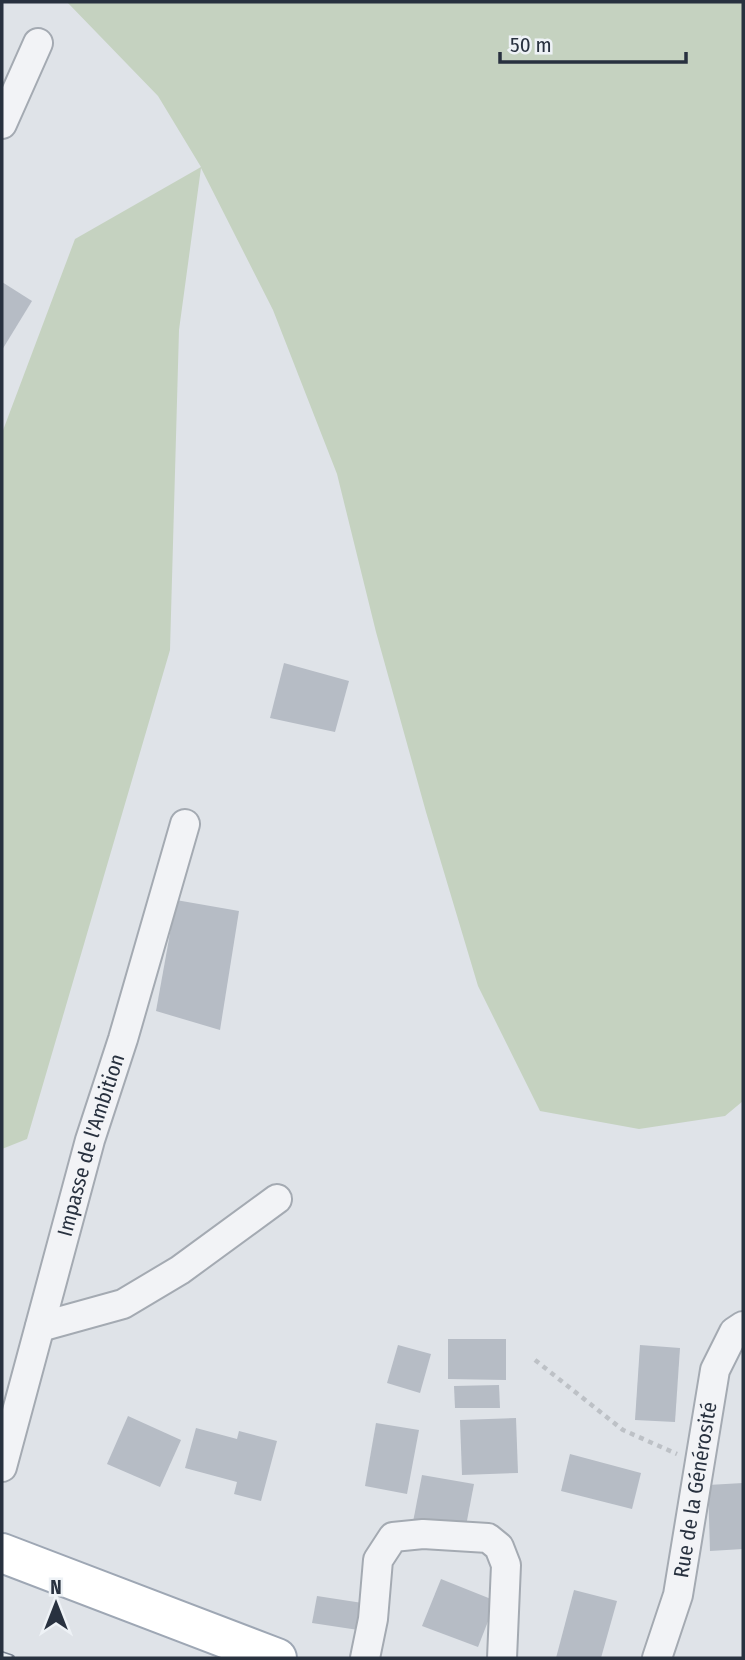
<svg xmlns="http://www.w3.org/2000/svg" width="745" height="1660" font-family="'Fira Sans Condensed',sans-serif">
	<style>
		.green { fill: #c5d2c0 }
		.building { fill: #b6bcc5 }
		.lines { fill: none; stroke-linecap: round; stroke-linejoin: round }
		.street-casing { stroke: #a4aab2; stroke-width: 32 }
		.primary-casing { stroke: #9ea7b4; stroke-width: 42 }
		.path { stroke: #bdc1c6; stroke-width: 4.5; stroke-dasharray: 5 5; stroke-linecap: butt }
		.street { stroke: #f2f3f6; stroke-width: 28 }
		.primary { stroke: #fff; stroke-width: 38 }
		.rail-casing { stroke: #798391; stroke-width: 8 }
		.rail { stroke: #eef2f6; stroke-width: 5; stroke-dasharray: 16; stroke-linecap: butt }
		.labels { text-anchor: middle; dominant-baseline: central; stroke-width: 6; stroke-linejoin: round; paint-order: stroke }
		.street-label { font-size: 21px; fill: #28313f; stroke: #eef2f6 }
	</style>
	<rect width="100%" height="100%" fill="#dfe3e8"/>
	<path class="green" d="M 67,2 L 743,2 L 743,1101 L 725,1116 L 639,1129 L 540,1111 L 478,986 L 426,812 L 376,632 L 337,474 L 273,310 L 201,168 L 179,330 L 170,650 L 27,1139 L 2,1149 L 2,433 L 75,239 L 201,167 L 158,96 Z"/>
	<g class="building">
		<path d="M 2,282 L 32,301 L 2,350 Z"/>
		<path d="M 284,663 L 349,681 L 335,732 L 270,718 Z"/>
		<path d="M 176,900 L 239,911 L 220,1030 L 156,1011 Z"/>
		<path d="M 448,1339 L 506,1339 L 506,1380 L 448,1379 Z"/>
		<path d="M 398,1345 L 431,1354 L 420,1393 L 387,1383 Z"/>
		<path d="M 640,1345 L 680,1348 L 675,1422 L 635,1420 Z"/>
		<path d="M 499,1385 L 500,1408 L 455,1408 L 454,1386 Z"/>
		<path d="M 128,1416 L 181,1440 L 160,1487 L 107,1464 Z"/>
		<path d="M 516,1418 L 518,1473 L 462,1475 L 460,1420 Z"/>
		<path d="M 376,1423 L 419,1430 L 407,1494 L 365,1486 Z"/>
		<path d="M 196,1428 L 237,1439 L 239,1431 L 277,1441 L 261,1501 L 234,1494 L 237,1482 L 185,1468 Z"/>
		<path d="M 570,1454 L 641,1473 L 632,1509 L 561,1491 Z"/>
		<path d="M 422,1475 L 474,1484 L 465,1531 L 413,1522 Z"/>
		<path d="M 743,1483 L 743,1549 L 710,1551 L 708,1485 Z"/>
		<path d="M 441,1579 L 496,1601 L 478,1647 L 422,1626 Z"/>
		<path d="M 574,1590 L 617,1601 L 601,1658 L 556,1658 Z"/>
		<path d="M 317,1596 L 369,1604 L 365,1631 L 312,1623 Z"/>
	</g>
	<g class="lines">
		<defs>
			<g id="street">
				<path d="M 2,124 L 38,43"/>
				<path d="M 40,1327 L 123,1304 L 180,1270 L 277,1199"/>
				<path id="s1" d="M 2,1467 L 90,1140 L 123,1039 L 185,824"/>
				<path d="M 365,1658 L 373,1619 L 378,1560 L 393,1537 L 423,1534 L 488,1538 L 499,1547 L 506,1565 L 502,1658"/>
				<path id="s2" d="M 657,1658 L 678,1595 L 715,1370 L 734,1332 L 743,1326"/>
			</g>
			<path id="primary" d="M 2,1553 L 277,1658"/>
		</defs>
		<use href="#street" class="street-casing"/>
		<use href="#primary" class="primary-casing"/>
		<path class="path" d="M 535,1360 L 623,1430 L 677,1454"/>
		<use href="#street" class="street"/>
		<use href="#primary" class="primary"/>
		<defs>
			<path id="rail" d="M 2,1655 L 11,1658"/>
		</defs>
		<use href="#rail" class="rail-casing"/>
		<use href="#rail" class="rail"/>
	</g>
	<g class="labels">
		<g class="street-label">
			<text stroke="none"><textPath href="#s1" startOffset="334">Impasse de l'Ambition</textPath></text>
			<text stroke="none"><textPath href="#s2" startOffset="173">Rue de la Générosité</textPath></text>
		</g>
	</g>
	<rect width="745" height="1660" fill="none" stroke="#28313f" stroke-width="7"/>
	<g transform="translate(56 1604)" stroke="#eef2f6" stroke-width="5" paint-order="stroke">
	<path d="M0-5L12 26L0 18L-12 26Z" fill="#28313f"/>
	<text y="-10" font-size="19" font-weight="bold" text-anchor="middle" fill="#28313f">N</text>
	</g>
	<path d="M500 52v10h186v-10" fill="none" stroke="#28313f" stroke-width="3.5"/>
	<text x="510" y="52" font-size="21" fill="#28313f" stroke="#eef2f6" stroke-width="5" paint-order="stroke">50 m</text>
</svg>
